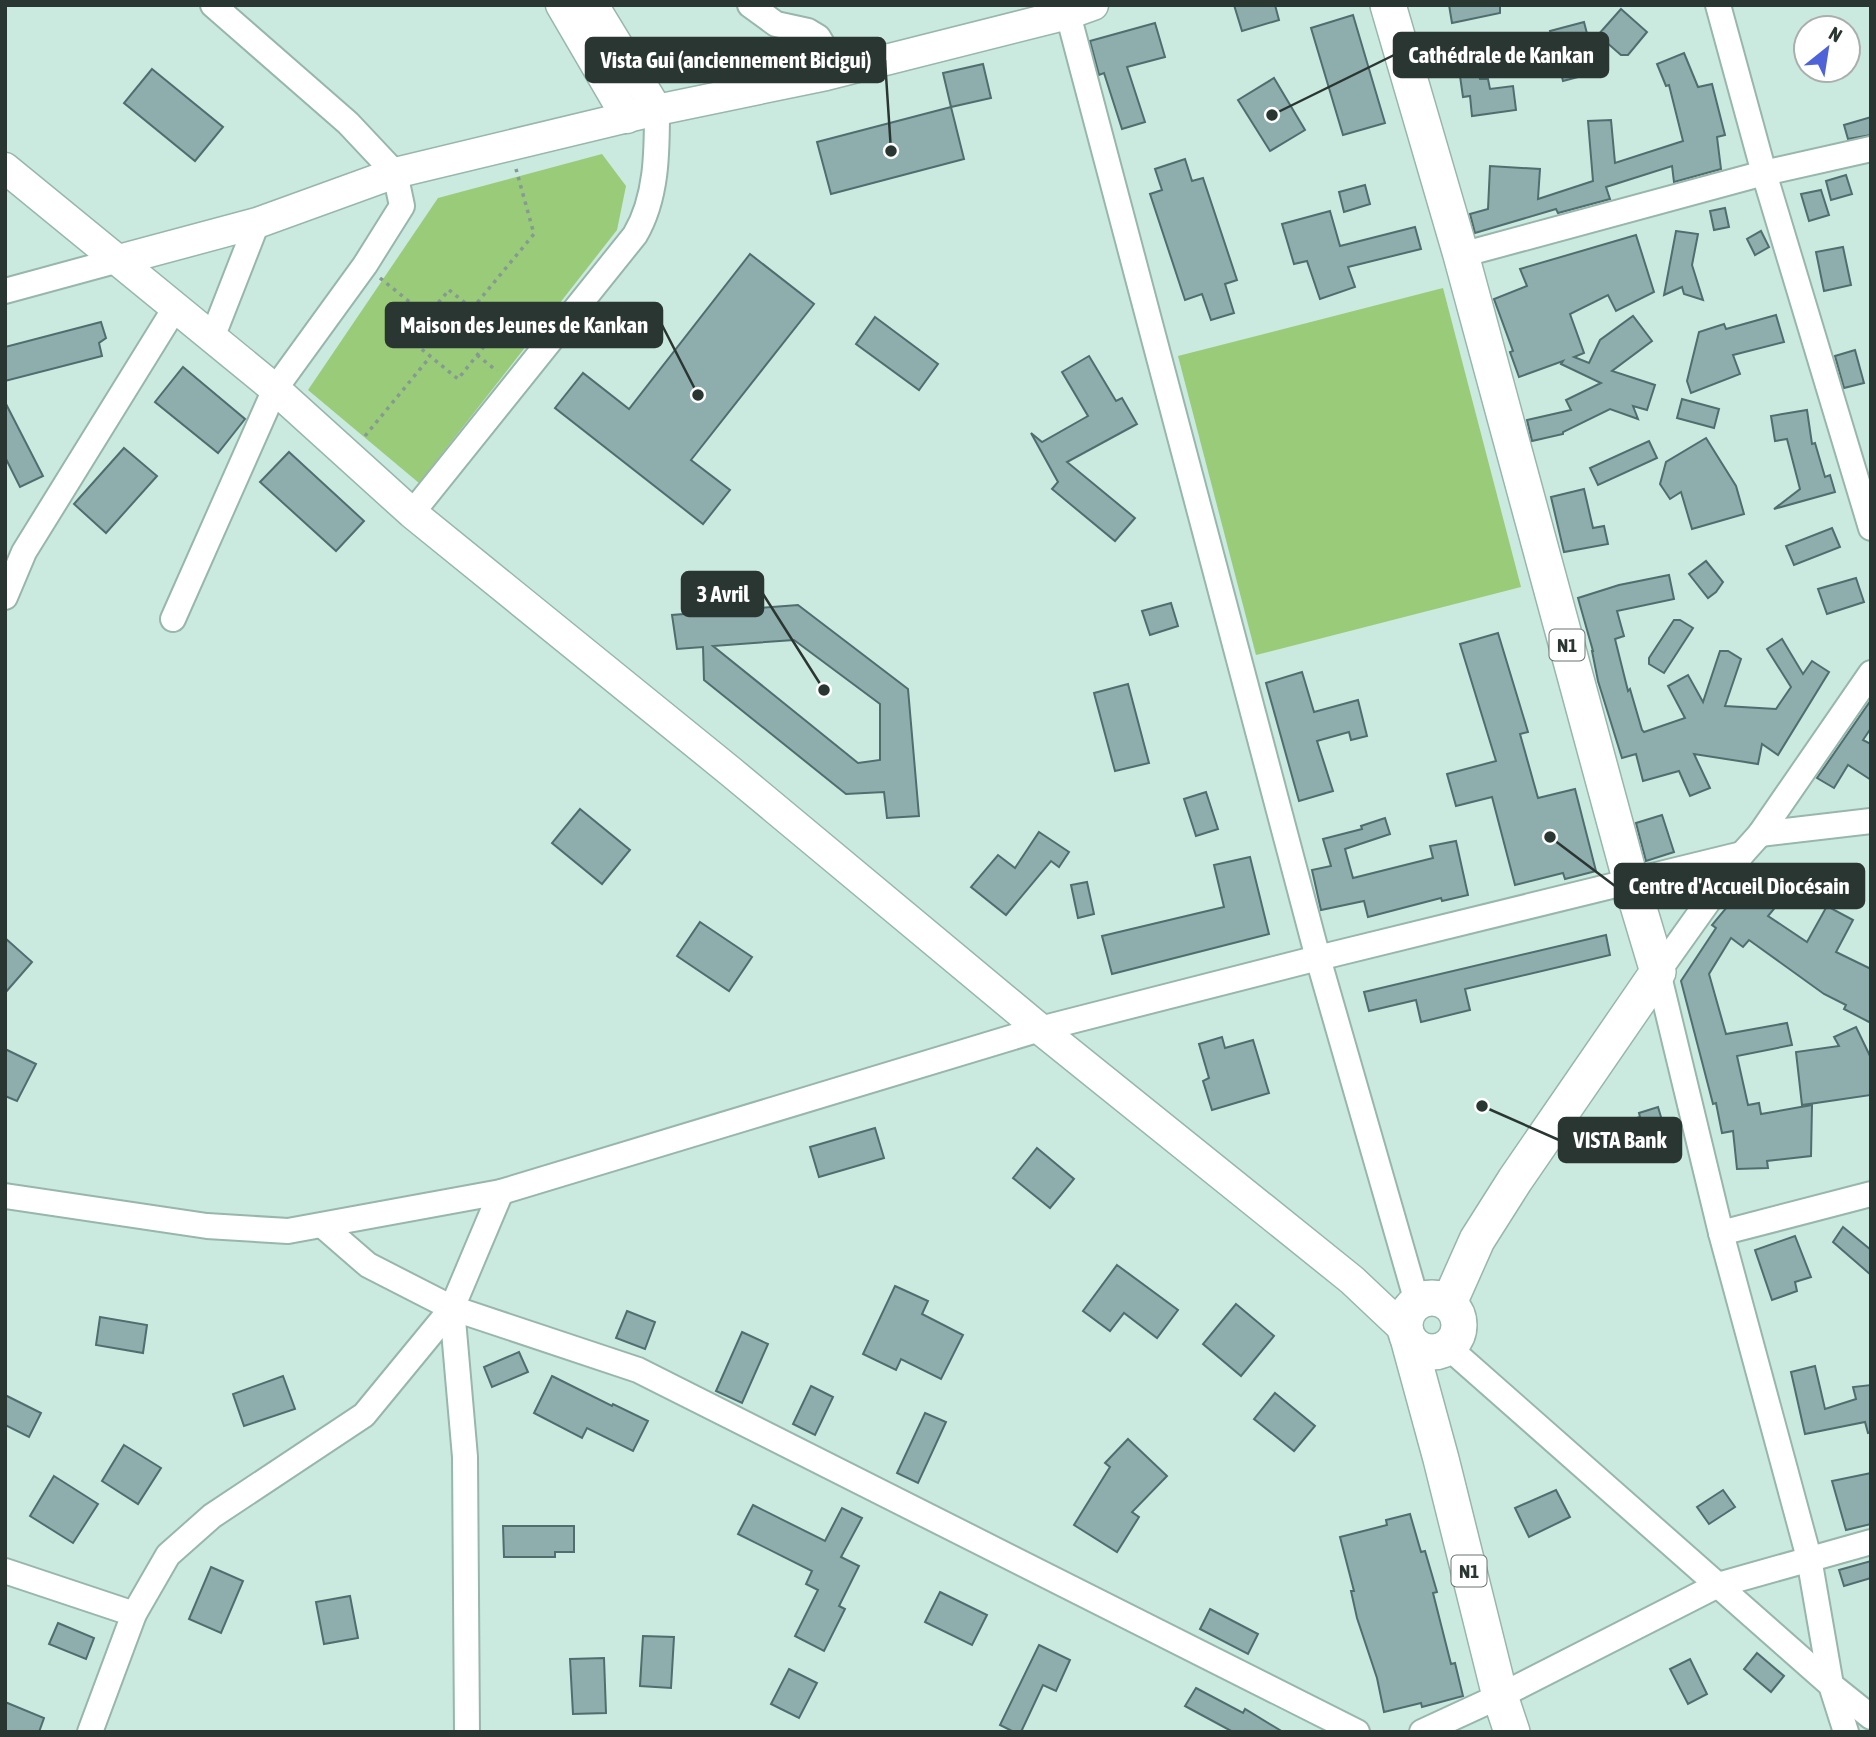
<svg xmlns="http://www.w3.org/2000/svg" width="1876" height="1737" font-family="'Asap Condensed',sans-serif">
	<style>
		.green { fill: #99cb78 }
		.building { fill: #8daead; stroke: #4f6e6d; stroke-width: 2; fill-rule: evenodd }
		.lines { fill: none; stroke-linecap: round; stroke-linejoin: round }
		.minor-casing { stroke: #98b6ac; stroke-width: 28 }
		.major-casing { stroke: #98b6ac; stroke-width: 33 }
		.highway-casing { stroke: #98b6ac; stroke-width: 38 }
		.path { stroke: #849b94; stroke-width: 3.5; stroke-dasharray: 3.5 5; stroke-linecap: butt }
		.minor { stroke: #fff; stroke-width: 24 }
		.major { stroke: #fff; stroke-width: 30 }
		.highway { stroke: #fff; stroke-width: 35 }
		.labels { text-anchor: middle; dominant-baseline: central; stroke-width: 6; stroke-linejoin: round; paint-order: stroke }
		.shield { fill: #fff; stroke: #6a7270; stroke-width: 2 }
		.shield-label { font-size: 19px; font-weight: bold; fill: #2a3632 }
		.leader { fill: none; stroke: #2a3632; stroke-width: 2.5 }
		.callout-dot { fill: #2a3632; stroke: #fff; stroke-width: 2.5 }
		.callout { fill: #2a3632; stroke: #2a3632; stroke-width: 2.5 }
		.callout-label { font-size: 23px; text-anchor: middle; font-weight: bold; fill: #fff }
	</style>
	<rect width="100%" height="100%" fill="#cae9df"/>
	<g class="green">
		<path d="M 602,154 L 626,186 L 617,230 L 419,483 L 308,390 L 438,198 Z"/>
		<path d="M 1443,288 L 1521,587 L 1256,655 L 1178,356 Z"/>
	</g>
	<g class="building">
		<path d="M 1234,5 L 1275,5 L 1279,20 L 1242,31 Z"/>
		<path d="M 1449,5 L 1500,5 L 1500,13 L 1452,23 Z"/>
		<path d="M 1621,9 L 1647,32 L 1628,55 L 1621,55 L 1598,35 Z"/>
		<path d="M 1353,15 L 1385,123 L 1343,135 L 1311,28 Z"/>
		<path d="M 1584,22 L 1597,72 L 1563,81 L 1550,31 Z"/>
		<path d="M 1155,23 L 1165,57 L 1127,67 L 1145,122 L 1122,129 L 1104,73 L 1099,75 L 1090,41 Z"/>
		<path d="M 1684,53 L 1698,87 L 1712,84 L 1725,135 L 1717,137 L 1721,169 L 1674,182 L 1672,166 L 1606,187 L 1610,199 L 1558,213 L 1556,209 L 1475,233 L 1470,214 L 1488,209 L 1490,166 L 1540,169 L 1538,199 L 1593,181 L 1588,121 L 1611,120 L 1615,163 L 1683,141 L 1669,85 L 1666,86 L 1657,64 Z"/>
		<path d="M 983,64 L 991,98 L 951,107 L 943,73 Z"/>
		<path d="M 152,69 L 223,127 L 195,161 L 124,103 Z"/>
		<path d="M 1479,73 L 1480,79 L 1488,79 L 1490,89 L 1513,86 L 1516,110 L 1472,116 L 1470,96 L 1463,97 L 1460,76 Z"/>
		<path d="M 1274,78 L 1305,130 L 1270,151 L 1238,100 Z"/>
		<path d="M 951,107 L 964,159 L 831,194 L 817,142 Z"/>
		<path d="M 1871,117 L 1871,135 L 1848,139 L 1844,125 Z"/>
		<path d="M 1185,159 L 1192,181 L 1203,178 L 1237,280 L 1225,284 L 1234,313 L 1211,320 L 1202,294 L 1185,300 L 1150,194 L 1162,190 L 1155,169 Z"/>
		<path d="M 1846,175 L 1852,194 L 1831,200 L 1826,181 Z"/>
		<path d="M 1365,185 L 1370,204 L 1344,212 L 1339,192 Z"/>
		<path d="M 1821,190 L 1829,215 L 1809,221 L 1801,194 Z"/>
		<path d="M 1725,208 L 1729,227 L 1714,230 L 1710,211 Z"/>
		<path d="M 1330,211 L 1340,246 L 1415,227 L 1421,249 L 1348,267 L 1355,287 L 1320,299 L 1307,261 L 1294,264 L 1282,224 Z"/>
		<path d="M 1676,231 L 1698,234 L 1692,265 L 1703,300 L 1684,294 L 1682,287 L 1664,295 Z"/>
		<path d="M 1761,231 L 1769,247 L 1755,255 L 1747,239 Z"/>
		<path d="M 1636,235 L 1654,292 L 1616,311 L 1608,295 L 1570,314 L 1584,353 L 1574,357 L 1589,363 L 1600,340 L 1633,316 L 1652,341 L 1612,371 L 1655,385 L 1647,410 L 1633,406 L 1638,419 L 1610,409 L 1563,432 L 1563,434 L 1532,441 L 1527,420 L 1571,410 L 1566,400 L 1601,383 L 1561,364 L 1563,361 L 1519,377 L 1510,352 L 1513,351 L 1494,299 L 1527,286 L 1520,269 Z"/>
		<path d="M 1843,247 L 1851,285 L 1824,291 L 1816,252 Z"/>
		<path d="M 750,254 L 814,304 L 691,460 L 730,490 L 703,524 L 555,408 L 583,373 L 629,409 Z"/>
		<path d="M 1776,315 L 1784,342 L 1733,355 L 1740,374 L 1691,393 L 1687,381 L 1699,332 L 1724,324 L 1726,329 Z"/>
		<path d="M 875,317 L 938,364 L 919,390 L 856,344 Z"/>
		<path d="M 101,322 L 106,338 L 99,343 L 102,356 L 5,381 L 5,347 Z"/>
		<path d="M 1855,350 L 1864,383 L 1844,388 L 1835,356 Z"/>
		<path d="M 1089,356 L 1116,401 L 1122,398 L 1137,424 L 1067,462 L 1135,518 L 1115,541 L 1052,489 L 1058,482 L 1031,433 L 1042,442 L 1088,416 L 1062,372 Z"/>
		<path d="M 183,367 L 245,419 L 218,453 L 155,402 Z"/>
		<path d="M 1682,399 L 1719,409 L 1714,428 L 1677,418 Z"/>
		<path d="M 5,402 L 43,476 L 20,487 L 5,457 Z"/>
		<path d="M 1807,410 L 1812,444 L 1815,443 L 1825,477 L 1830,475 L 1835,492 L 1774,509 L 1800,489 L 1787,439 L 1775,441 L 1771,416 Z"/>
		<path d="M 1706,438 L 1736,486 L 1744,514 L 1692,529 L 1681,492 L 1670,499 L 1660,484 L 1666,462 Z"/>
		<path d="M 1649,441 L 1657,458 L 1598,485 L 1590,468 Z"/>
		<path d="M 124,448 L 157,476 L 106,533 L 74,504 Z"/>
		<path d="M 289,452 L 364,521 L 336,551 L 260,482 Z"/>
		<path d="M 1584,489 L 1593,528 L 1604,526 L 1608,544 L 1564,552 L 1551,497 Z"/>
		<path d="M 1832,528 L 1840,547 L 1794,565 L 1786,546 Z"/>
		<path d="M 1706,561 L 1723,582 L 1716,592 L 1708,598 L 1689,574 Z"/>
		<path d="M 1669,575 L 1674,599 L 1617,611 L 1624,636 L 1615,639 L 1628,691 L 1630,689 L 1642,730 L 1644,732 L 1685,718 L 1668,686 L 1688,675 L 1703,702 L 1720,651 L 1728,651 L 1741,659 L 1725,706 L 1776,709 L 1791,687 L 1767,649 L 1782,639 L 1803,674 L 1812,661 L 1829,672 L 1778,755 L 1762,744 L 1758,764 L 1694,754 L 1710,788 L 1690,796 L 1679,771 L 1643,781 L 1636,754 L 1622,758 L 1598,681 L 1592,651 L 1593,651 L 1578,598 L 1619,585 Z"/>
		<path d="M 1856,578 L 1864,602 L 1827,614 L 1818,589 Z"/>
		<path d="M 1171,603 L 1178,626 L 1150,635 L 1142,611 Z"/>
		<path d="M 798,605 L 908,689 L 919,816 L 887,818 L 884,792 L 846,794 L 704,680 L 703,647 L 677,649 L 672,615 ZM 794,640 L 880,704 L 880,760 L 858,763 L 713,646 Z"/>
		<path d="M 1674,620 L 1680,620 L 1693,628 L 1664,673 L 1649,664 L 1649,658 Z"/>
		<path d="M 1498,633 L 1528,732 L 1520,734 L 1538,798 L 1575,789 L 1596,871 L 1565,879 L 1563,873 L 1515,885 L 1492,797 L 1456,806 L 1447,774 L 1496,761 L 1460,644 Z"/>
		<path d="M 1302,672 L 1314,712 L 1358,700 L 1367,736 L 1351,740 L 1349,732 L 1317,741 L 1333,791 L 1299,801 L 1266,683 Z"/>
		<path d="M 1128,684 L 1149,763 L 1115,771 L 1094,693 Z"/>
		<path d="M 1871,700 L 1871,728 L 1863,740 L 1871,744 L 1871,780 L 1848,765 L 1834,788 L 1817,778 Z"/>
		<path d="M 1206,792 L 1218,829 L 1196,836 L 1184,799 Z"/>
		<path d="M 580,809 L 630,850 L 602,884 L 552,843 Z"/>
		<path d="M 1662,815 L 1674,852 L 1646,861 L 1636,823 Z"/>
		<path d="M 1385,818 L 1390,834 L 1345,849 L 1353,878 L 1433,858 L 1430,846 L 1456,841 L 1468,895 L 1442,901 L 1441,898 L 1368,917 L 1364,901 L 1321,910 L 1312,870 L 1331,866 L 1323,839 L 1362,829 L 1361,826 Z"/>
		<path d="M 1039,832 L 1069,852 L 1059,867 L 1051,861 L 1006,915 L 971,887 L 998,855 L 1015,868 Z"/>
		<path d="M 1250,857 L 1269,934 L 1112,974 L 1102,936 L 1224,907 L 1214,865 Z"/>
		<path d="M 1087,882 L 1094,914 L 1078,918 L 1071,885 Z"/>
		<path d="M 1746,884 L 1778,904 L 1768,916 L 1807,942 L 1827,906 L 1853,920 L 1836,952 L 1871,969 L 1871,1023 L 1844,1009 L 1846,1005 L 1824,994 L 1749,940 L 1743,947 L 1731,938 L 1709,974 L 1726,1034 L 1787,1023 L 1792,1045 L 1737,1056 L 1748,1105 L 1759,1103 L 1761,1114 L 1812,1105 L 1811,1156 L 1767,1161 L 1768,1168 L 1737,1169 L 1733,1131 L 1722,1133 L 1716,1103 L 1713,1104 L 1681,981 L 1716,928 L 1712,925 Z"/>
		<path d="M 700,922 L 752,957 L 729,991 L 677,956 Z"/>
		<path d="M 1606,935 L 1610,955 L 1465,989 L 1470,1010 L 1421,1022 L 1416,1000 L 1369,1011 L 1364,992 Z"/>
		<path d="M 5,938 L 32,962 L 5,993 Z"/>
		<path d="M 1856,1027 L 1871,1058 L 1871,1095 L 1802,1105 L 1796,1052 L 1839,1046 L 1834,1037 Z"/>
		<path d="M 1222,1037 L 1225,1048 L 1253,1040 L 1269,1093 L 1212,1110 L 1203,1081 L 1209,1078 L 1199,1044 Z"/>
		<path d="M 5,1049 L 36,1064 L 17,1101 L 5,1096 Z"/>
		<path d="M 1658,1107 L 1664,1127 L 1635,1136 L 1640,1152 L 1622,1157 L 1613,1125 L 1640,1117 L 1639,1113 Z"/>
		<path d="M 875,1128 L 884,1158 L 819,1177 L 810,1147 Z"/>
		<path d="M 1037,1148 L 1074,1179 L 1050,1208 L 1013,1178 Z"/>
		<path d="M 1843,1227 L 1871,1250 L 1871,1275 L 1833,1242 Z"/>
		<path d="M 1795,1236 L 1811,1277 L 1795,1282 L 1797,1291 L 1772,1300 L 1755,1250 Z"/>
		<path d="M 1117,1265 L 1178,1310 L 1157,1338 L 1124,1313 L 1110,1331 L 1083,1311 Z"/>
		<path d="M 895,1286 L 928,1301 L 922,1314 L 963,1335 L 941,1379 L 901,1359 L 896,1370 L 863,1354 Z"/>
		<path d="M 1236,1304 L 1274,1336 L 1241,1376 L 1203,1344 Z"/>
		<path d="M 627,1311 L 655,1322 L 645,1349 L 616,1338 Z"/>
		<path d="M 100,1317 L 147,1325 L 143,1353 L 96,1345 Z"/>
		<path d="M 742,1332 L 768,1344 L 742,1403 L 716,1391 Z"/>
		<path d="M 519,1352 L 528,1372 L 492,1387 L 484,1367 Z"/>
		<path d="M 1815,1366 L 1825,1409 L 1856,1399 L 1853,1387 L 1871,1385 L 1871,1432 L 1868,1433 L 1865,1422 L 1805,1434 L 1791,1372 Z"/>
		<path d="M 283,1376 L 295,1409 L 244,1426 L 233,1394 Z"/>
		<path d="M 552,1376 L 612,1406 L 613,1404 L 648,1421 L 633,1451 L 587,1428 L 582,1438 L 534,1413 Z"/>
		<path d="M 811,1386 L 833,1397 L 815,1435 L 793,1424 Z"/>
		<path d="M 1275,1393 L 1315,1426 L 1294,1451 L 1254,1419 Z"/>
		<path d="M 5,1395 L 41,1413 L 29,1437 L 5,1425 Z"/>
		<path d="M 925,1413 L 946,1422 L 918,1483 L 897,1473 Z"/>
		<path d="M 1128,1439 L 1167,1476 L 1132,1512 L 1139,1517 L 1117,1552 L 1074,1525 L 1110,1467 L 1105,1463 Z"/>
		<path d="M 124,1445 L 161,1468 L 138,1504 L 102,1481 Z"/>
		<path d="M 1871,1473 L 1871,1524 L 1846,1530 L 1832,1481 Z"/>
		<path d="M 54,1476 L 98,1504 L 73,1543 L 30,1516 Z"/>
		<path d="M 1556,1490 L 1570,1517 L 1529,1537 L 1515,1508 Z"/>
		<path d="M 1723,1490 L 1735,1507 L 1709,1524 L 1697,1507 Z"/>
		<path d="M 753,1505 L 825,1541 L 842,1508 L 862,1518 L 841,1557 L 859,1566 L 839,1606 L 845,1609 L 824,1651 L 795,1636 L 818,1590 L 806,1584 L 812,1571 L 738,1534 Z"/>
		<path d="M 1410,1514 L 1421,1552 L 1425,1551 L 1437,1592 L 1433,1593 L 1451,1664 L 1455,1663 L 1463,1696 L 1422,1707 L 1421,1703 L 1384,1712 L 1377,1678 L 1357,1618 L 1351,1591 L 1354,1591 L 1340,1537 L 1387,1525 L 1386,1520 Z"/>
		<path d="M 503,1526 L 574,1526 L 574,1552 L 555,1552 L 555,1557 L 504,1557 Z"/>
		<path d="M 1871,1561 L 1871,1578 L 1844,1586 L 1839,1570 Z"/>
		<path d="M 211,1567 L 243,1581 L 221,1633 L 189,1619 Z"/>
		<path d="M 940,1592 L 987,1615 L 972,1645 L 925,1622 Z"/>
		<path d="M 350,1596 L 358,1638 L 324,1644 L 316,1602 Z"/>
		<path d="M 1210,1609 L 1258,1634 L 1248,1654 L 1200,1629 Z"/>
		<path d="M 58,1623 L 94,1638 L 86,1659 L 49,1644 Z"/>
		<path d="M 643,1636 L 674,1637 L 671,1688 L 640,1686 Z"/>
		<path d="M 1039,1645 L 1070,1660 L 1056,1691 L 1043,1685 L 1021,1732 L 1014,1732 L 1000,1725 Z"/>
		<path d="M 1757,1653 L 1784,1676 L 1771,1692 L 1744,1669 Z"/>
		<path d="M 604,1658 L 606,1713 L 573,1714 L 570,1659 Z"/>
		<path d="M 1690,1659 L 1707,1694 L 1688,1704 L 1670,1669 Z"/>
		<path d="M 789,1669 L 817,1683 L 799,1718 L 771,1704 Z"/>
		<path d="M 1196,1688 L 1243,1713 L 1245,1709 L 1283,1732 L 1233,1732 L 1185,1706 Z"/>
		<path d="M 5,1702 L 44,1718 L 39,1732 L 5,1732 Z"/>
	</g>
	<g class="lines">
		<defs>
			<g id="minor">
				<path d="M 750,5 L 776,24 L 808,31 L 818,37 L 824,47 L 826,75"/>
				<path d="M 1718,5 L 1764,173 L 1871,528"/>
				<path d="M 1068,14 L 1318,958 L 1417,1302"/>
				<path d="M 1461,255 L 1764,173 L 1871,149"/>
				<path d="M 5,291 L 119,260"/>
				<path d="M 212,338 L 257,223"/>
				<path d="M 412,513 L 635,235 C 657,198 657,152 657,110"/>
				<path d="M 5,597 L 24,552 L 175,308"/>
				<path d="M 173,619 L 275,389 L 365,265 L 402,206 L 395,173 L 348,123 L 213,5"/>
				<path d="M 1871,673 L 1760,834 L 1742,854 L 1658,972 L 1721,1233 L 1809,1558 L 1831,1685 L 1871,1717"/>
				<path d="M 1760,834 L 1871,821"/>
				<path d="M 5,1196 L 207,1226 L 288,1231 L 501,1192 L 1040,1029 L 1318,958 L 1742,854"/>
				<path d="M 323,1226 L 368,1265 L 452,1308 L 638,1370 L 1357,1732"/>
				<path d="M 1721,1233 L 1871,1194"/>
				<path d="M 452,1308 L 465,1457 L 467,1732"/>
				<path d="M 1448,1347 L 1831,1685 L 1846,1732"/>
				<path d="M 5,1571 L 134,1614"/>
				<path d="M 90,1732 L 134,1614 L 168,1555 L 212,1516 L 364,1415 L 452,1308 L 501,1192"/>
				<path d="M 1422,1732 L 1500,1696 L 1718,1585 L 1871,1542"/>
			</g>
			<g id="major">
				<path d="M 561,5 L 627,118"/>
				<path d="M 593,5 L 657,110"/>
				<path d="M 5,168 L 275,389 L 412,513 L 730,771 L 1040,1029 L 1352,1280 L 1405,1330"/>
				<path d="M 119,260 L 257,223 L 395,173 L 657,110 L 826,75 L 1068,14 L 1093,5"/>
			</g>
			<g id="highway">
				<path d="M 1388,5 L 1461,255 L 1631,882 L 1658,972 L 1515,1180 L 1477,1240 L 1449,1303"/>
				<circle cx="1432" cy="1325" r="27"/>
				<path d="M 1408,1338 L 1441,1459 L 1500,1696 L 1512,1732"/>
			</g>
		</defs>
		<use href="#minor" class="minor-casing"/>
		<use href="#major" class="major-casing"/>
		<use href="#highway" class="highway-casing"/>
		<g class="path">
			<path d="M 380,278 L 427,316"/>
			<path d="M 449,290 L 498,329 L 458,379 L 408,338 Z"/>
			<path d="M 472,309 L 534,234 L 516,169"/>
			<path d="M 477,355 L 497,371"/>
			<path d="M 365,436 L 430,357"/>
		</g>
		<use href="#minor" class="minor"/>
		<use href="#major" class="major"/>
		<use href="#highway" class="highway"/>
	</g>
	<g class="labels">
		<g class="shield">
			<rect x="1549.5" y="629.5" width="35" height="31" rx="5"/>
			<rect x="1451.5" y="1555.5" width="35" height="31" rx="5"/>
		</g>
		<g class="shield-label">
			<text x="1567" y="645">N1</text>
			<text x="1469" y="1571">N1</text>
		</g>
	</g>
	<path class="leader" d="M1272 115L1394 55M891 151L885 60M698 395L662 325M824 690L763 594M1550 837L1615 886M1482 1106L1559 1140"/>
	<g class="callout-dot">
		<circle cx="1272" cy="115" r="7"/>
		<circle cx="891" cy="151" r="7"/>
		<circle cx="698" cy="395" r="7"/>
		<circle cx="824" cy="690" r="7"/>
		<circle cx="1550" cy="837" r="7"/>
		<circle cx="1482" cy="1106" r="7"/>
	</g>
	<g class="callout">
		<rect x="1394" y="33" width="214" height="44" rx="7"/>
		<rect x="586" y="38" width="299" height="44" rx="7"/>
		<rect x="386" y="303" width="276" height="44" rx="7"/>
		<rect x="682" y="572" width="81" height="44" rx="7"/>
		<rect x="1615" y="864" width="249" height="44" rx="7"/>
		<rect x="1559" y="1118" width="122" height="44" rx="7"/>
	</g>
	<g class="callout-label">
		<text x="1501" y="63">Cathédrale de Kankan</text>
		<text x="736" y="68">Vista Gui (anciennement Bicigui)</text>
		<text x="524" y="333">Maison des Jeunes de Kankan</text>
		<text x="723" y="602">3 Avril</text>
		<text x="1739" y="894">Centre d'Accueil Diocésain</text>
		<text x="1620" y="1148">VISTA Bank</text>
	</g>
	<rect width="1876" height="1737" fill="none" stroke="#2a3632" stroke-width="14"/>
	<g transform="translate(1827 49) rotate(30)"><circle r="33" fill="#ffffff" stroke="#aaafad" stroke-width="2"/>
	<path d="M0-5L12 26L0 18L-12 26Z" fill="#4e63d8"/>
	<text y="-10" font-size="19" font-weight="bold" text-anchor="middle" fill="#2a3632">N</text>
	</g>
</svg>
